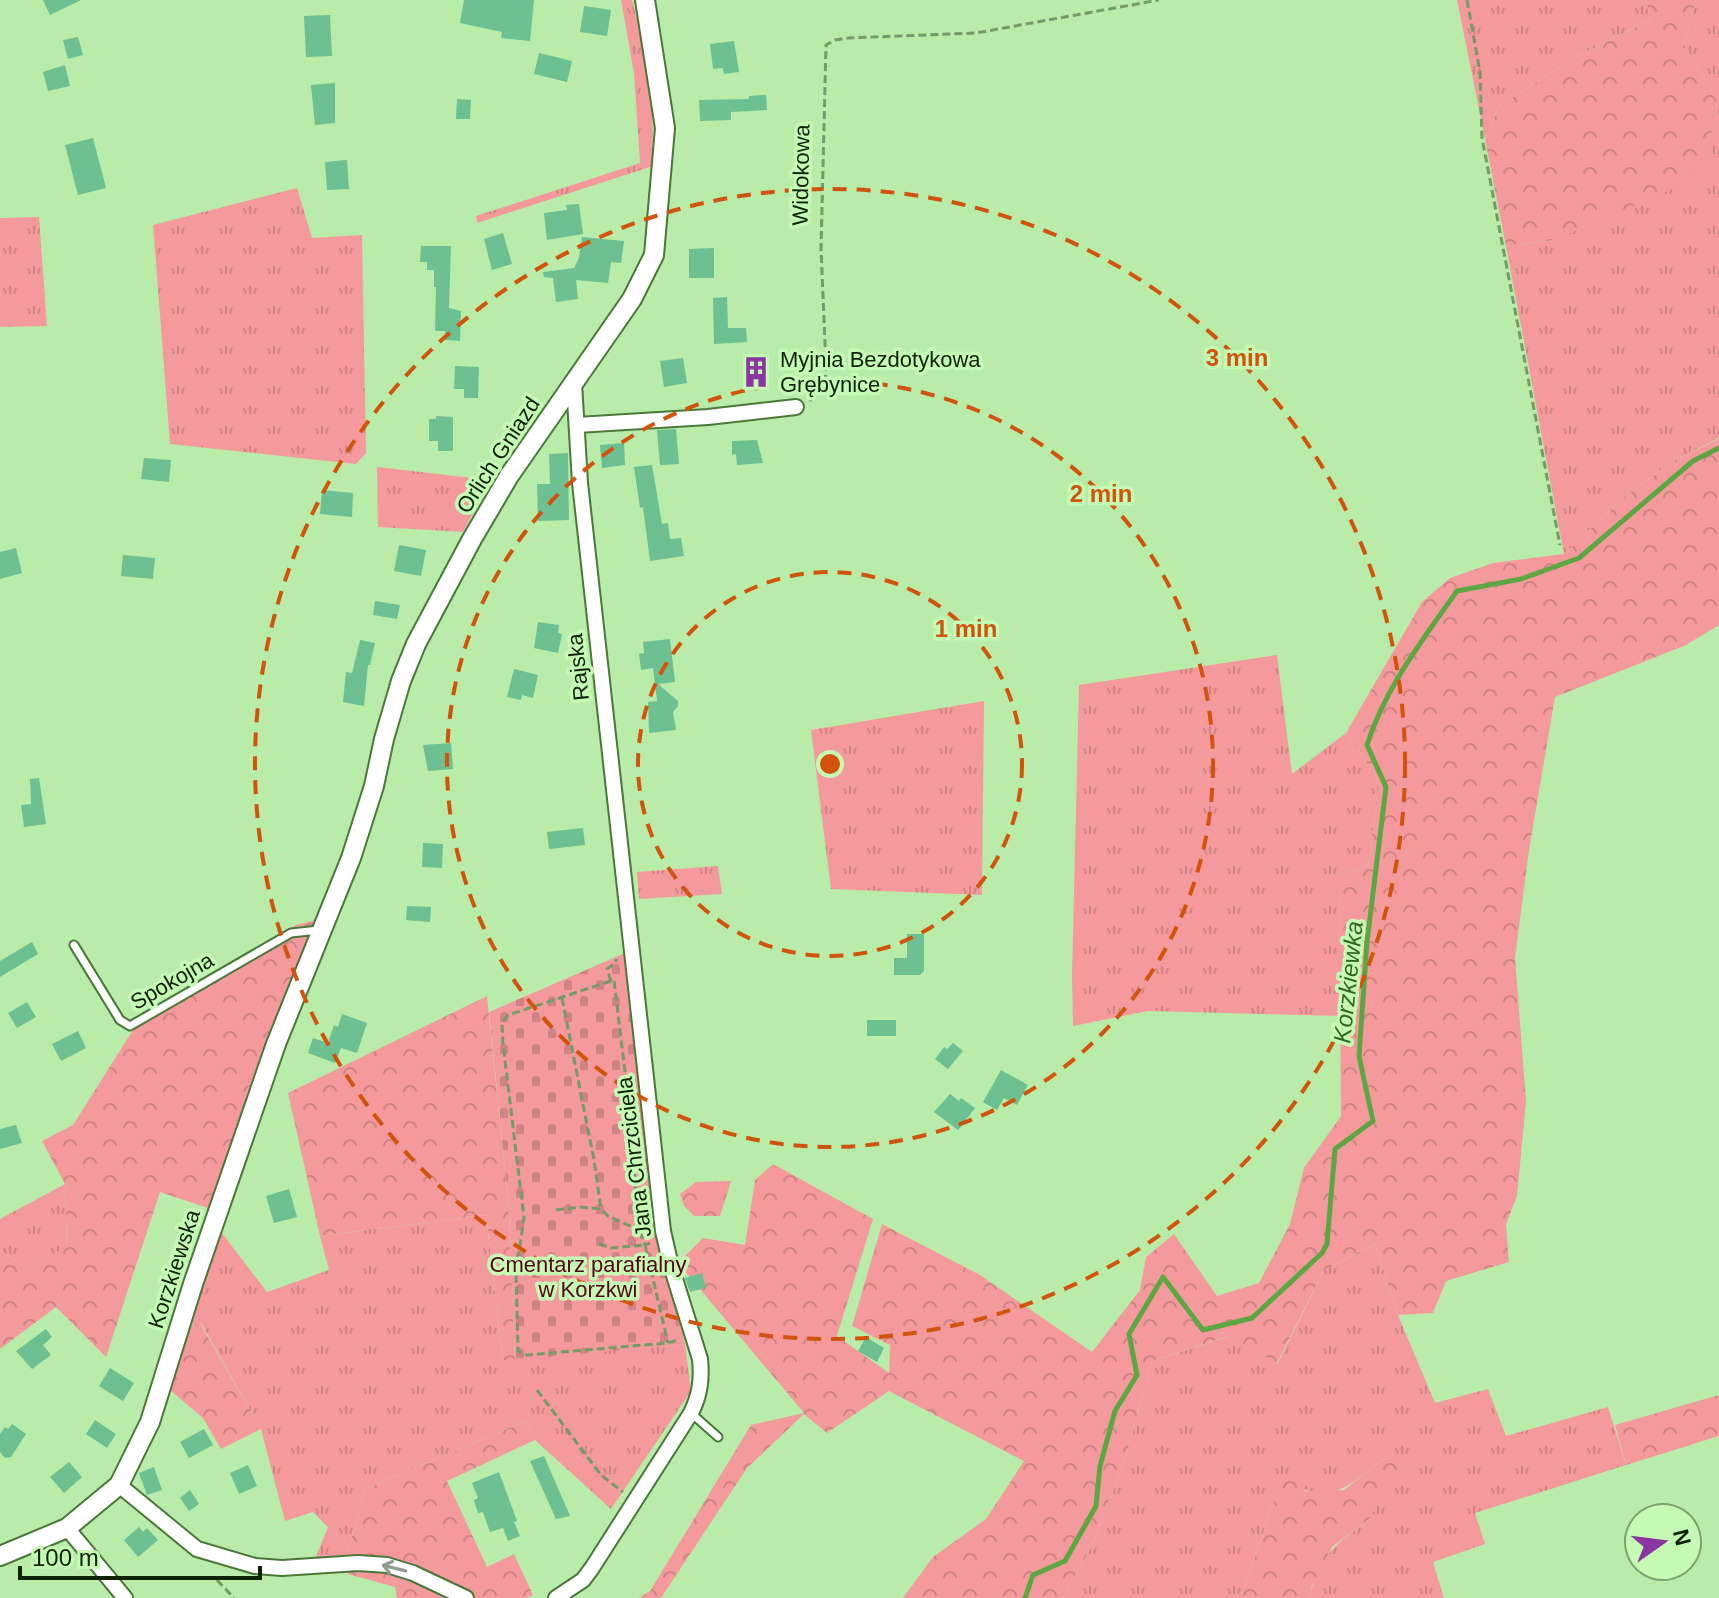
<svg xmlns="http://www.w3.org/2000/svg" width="1719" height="1598" font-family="Arial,sans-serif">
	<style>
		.grass { fill: url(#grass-tufts) }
		.forest { fill: url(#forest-crowns) }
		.cemetery { fill: url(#cemetery-stones) }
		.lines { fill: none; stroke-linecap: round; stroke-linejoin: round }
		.stream { stroke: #5da743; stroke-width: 5 }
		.building { fill: #6cc092 }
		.service-casing { stroke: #497839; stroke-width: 11 }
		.minor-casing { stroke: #497839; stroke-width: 18 }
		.tertiary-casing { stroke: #497839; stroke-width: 22 }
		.path { stroke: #749b68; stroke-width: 3; stroke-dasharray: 8 4; stroke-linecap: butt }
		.service { stroke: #fff; stroke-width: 7 }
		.minor { stroke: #fff; stroke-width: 14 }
		.tertiary { stroke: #fff; stroke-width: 18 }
		.oneway { stroke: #939c90 }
		.ring { fill: none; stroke: #d2540c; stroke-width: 4; stroke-dasharray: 14 10 }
		.labels { text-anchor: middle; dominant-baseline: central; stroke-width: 7; stroke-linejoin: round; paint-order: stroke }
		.street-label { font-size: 22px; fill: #0f2208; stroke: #c5fab5 }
		.poi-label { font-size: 22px; fill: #0f2208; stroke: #c5fab5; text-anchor: start }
		.park-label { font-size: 22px; fill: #560515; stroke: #c5fab5 }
		.water-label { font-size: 24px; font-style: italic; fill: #346523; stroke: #c5fab5 }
		.centre { fill: #d2540c; stroke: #c5fab5; stroke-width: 4 }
		.ring-label { font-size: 24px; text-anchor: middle; font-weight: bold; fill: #d2540c; stroke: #c5fab5; stroke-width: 7; stroke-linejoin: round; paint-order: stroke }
	</style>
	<defs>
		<pattern id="grass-tufts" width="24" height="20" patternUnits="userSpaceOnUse" patternTransform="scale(2)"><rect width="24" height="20" fill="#f59a9c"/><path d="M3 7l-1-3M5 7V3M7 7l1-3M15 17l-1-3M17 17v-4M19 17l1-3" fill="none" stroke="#d18485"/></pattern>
		<pattern id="forest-crowns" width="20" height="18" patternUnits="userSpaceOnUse" patternTransform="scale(2)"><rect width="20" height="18" fill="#f59a9c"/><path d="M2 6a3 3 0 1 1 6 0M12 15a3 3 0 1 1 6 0" fill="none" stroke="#d18485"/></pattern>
		<pattern id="cemetery-stones" width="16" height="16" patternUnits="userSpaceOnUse" patternTransform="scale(2)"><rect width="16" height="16" fill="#f59a9c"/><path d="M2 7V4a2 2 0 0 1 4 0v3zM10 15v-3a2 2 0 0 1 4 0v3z" fill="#d18485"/></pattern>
	</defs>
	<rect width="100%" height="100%" fill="#b8eca8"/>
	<g class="grass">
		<path d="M 621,0 L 632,0 L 652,77 L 653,166 L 477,223 L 476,216 L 640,163 L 634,73 Z"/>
		<path d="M 1457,0 L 1646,0 L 1650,20 L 1574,58 L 1499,106 L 1485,139 Z"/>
		<path d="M 1696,0 L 1719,0 L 1719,438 L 1675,460 L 1624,497 L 1564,554 L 1506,246 L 1554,240 L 1707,142 L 1718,120 L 1716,99 L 1684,45 Z"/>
		<path d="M 297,188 L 312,238 L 362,235 L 366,453 L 356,464 L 170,444 L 153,225 Z"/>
		<path d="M 39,217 L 47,326 L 0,327 L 0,218 Z"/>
		<path d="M 377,467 L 490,480 L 463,532 L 378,527 Z"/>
		<path d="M 1277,655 L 1292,774 L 1346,733 L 1379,781 L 1368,866 L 1339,875 L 1341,1016 L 1148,1011 L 1073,1026 L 1072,976 L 1079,685 Z"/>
		<path d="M 984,701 L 982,895 L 831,889 L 811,730 Z"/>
		<path d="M 718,866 L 722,894 L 639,899 L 637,872 Z"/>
		<path d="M 65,1184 L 67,1247 L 27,1269 L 0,1250 L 0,1219 Z"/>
		<path d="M 486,1215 L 503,1360 L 685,1344 L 691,1391 L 611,1509 L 535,1440 L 526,1421 L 365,1489 L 347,1555 L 316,1557 L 328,1527 L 313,1512 L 285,1521 L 261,1429 L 201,1323 L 188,1329 L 221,1232 L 267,1292 L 329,1270 L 320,1236 Z"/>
		<path d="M 1375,1244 L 1398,1315 L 1435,1403 L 1488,1389 L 1506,1436 L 1608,1407 L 1626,1465 L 1475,1513 L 1485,1544 L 1433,1562 L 1444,1598 L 1310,1598 C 1316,1557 1339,1542 1369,1519 L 1383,1459 C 1342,1491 1334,1504 1281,1481 L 1241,1598 L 1063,1598 L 1092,1545 L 1125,1460 L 1152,1361 L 1227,1337 L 1278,1363 L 1324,1270 Z"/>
	</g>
	<g class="forest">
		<path d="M 1646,0 L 1696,0 L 1684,45 L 1716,99 L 1718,120 L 1707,142 L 1713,161 L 1672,189 L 1554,240 L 1506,246 L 1485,139 L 1499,106 L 1574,58 L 1650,20 Z"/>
		<path d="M 1719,439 L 1719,625 L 1686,645 L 1555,697 L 1529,850 L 1515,958 L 1526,1101 L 1517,1196 L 1506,1224 L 1509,1262 L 1446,1281 L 1433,1313 L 1398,1315 L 1375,1244 L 1324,1270 L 1277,1363 L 1226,1337 L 1152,1361 L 1125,1460 L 1092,1545 L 1063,1598 L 903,1598 L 933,1557 L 986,1519 L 1024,1461 L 889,1391 L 827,1433 L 804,1414 L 747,1468 L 661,1598 L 639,1598 L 650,1591 L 751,1425 L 804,1413 L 678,1263 L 703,1238 L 745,1245 L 755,1180 L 773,1164 L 873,1219 L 837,1336 L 889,1373 L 890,1345 L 852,1326 L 882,1224 L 980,1275 L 1092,1352 L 1140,1290 L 1146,1257 L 1174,1234 L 1217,1296 L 1259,1283 L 1290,1224 L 1304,1168 L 1341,1116 L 1339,875 L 1368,866 L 1379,781 L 1346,733 L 1422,602 L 1450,578 L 1493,563 L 1564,554 L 1624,497 L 1675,460 Z"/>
		<path d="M 316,920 L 208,1208 L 160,1192 L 106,1357 L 56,1307 L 0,1349 L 0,1250 L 27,1269 L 67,1247 L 65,1184 L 42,1141 L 73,1125 L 133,1030 L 128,1021 L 296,925 Z"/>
		<path d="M 487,996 L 509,1209 L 515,1360 L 503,1360 L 486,1215 L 320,1236 L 288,1093 Z"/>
		<path d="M 731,1181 L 720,1216 L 694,1216 L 684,1206 L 680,1194 L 696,1182 Z"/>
		<path d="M 200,1323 L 261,1429 L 221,1449 L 203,1418 L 170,1390 L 188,1329 Z"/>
		<path d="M 1719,1395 L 1719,1436 L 1626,1465 L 1615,1425 Z"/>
		<path d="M 526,1421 L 535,1440 L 447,1481 L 487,1567 L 514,1554 L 533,1595 L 526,1598 L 397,1598 L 395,1587 L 348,1574 L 347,1555 L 365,1489 Z"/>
		<path d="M 1383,1459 L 1403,1460 L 1369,1519 L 1332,1547 L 1312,1585 L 1310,1598 L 1241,1598 L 1281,1481 L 1299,1468 L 1305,1491 L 1344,1490 Z"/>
	</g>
	<path class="cemetery" d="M 625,953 L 638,1077 L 648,1131 L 651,1217 L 685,1344 L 515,1360 L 509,1209 L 489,1012 Z"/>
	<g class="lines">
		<path class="stream" d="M 1025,1598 L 1033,1575 L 1065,1561 L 1096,1506 L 1100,1466 L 1115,1411 L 1137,1375 L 1129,1334 L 1163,1277 L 1203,1330 L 1252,1318 L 1322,1253 L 1327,1244 L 1335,1149 L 1373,1121 L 1359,1056 L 1367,942 L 1386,787 L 1367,745 C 1385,688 1423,639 1457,591 L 1521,579 L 1579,558 L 1693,461 L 1719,448"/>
	</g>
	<g class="building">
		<path d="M 43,0 L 81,0 L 50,15 Z"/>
		<path d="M 464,0 L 534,0 L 530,41 L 501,38 L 502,32 L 460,23 Z"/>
		<path d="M 584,6 L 611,10 L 607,36 L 580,32 Z"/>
		<path d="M 330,15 L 332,56 L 306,57 L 304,16 Z"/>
		<path d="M 78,37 L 83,55 L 68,59 L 63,40 Z"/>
		<path d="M 734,41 L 739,72 L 724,74 L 723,68 L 713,69 L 710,44 Z"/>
		<path d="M 539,53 L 572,61 L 567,82 L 534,74 Z"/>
		<path d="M 65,65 L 70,86 L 48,91 L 43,72 Z"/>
		<path d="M 335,83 L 335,123 L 315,125 L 311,85 Z"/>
		<path d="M 766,95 L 767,110 L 731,112 L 731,120 L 700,121 L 699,100 L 749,99 L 749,96 Z"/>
		<path d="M 457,99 L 471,100 L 470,119 L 456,119 Z"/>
		<path d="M 93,138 L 106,188 L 78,195 L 65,145 Z"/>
		<path d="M 347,160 L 349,189 L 327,190 L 325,162 Z"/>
		<path d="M 579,204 L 583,234 L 547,240 L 544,213 L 567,210 L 566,205 Z"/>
		<path d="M 503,233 L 512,264 L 492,270 L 484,239 Z"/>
		<path d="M 582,237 L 624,241 L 621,263 L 611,262 L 608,283 L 576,280 L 578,299 L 556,302 L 553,278 L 544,277 L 543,272 L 574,268 L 579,258 Z"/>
		<path d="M 421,246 L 451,246 L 449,308 L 461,311 L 460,341 L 445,340 L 445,331 L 435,331 L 436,287 L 434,287 L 434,270 L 427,270 L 427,262 L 420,262 Z"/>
		<path d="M 714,248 L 714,278 L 689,278 L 689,249 Z"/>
		<path d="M 727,297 L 728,328 L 746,328 L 747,342 L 714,344 L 713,298 Z"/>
		<path d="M 683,358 L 687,383 L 664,387 L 660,361 Z"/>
		<path d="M 765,365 L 767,378 L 747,380 L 746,367 Z"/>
		<path d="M 455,366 L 479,367 L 478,398 L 464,398 L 464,389 L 454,389 Z"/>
		<path d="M 436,416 L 453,417 L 453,451 L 438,451 L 438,441 L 429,441 L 429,419 L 436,419 Z"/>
		<path d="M 676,429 L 679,464 L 660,465 L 657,430 Z"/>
		<path d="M 757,440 L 763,463 L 737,465 L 736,454 L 732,455 L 732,441 Z"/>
		<path d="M 624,443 L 625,465 L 602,468 L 600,445 Z"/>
		<path d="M 568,453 L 569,520 L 538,521 L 537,484 L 550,484 L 549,454 Z"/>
		<path d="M 144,458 L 171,460 L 169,482 L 141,479 Z"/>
		<path d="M 652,465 L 662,524 L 668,523 L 670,539 L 681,538 L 684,556 L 650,561 L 643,507 L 640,508 L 634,467 Z"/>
		<path d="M 322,490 L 353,493 L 352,517 L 320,514 Z"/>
		<path d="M 399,545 L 426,550 L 421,576 L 394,571 Z"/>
		<path d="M 16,548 L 22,573 L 0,579 L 0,552 Z"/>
		<path d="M 123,555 L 155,558 L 153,579 L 121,576 Z"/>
		<path d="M 375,601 L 400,605 L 397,619 L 373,615 Z"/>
		<path d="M 538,622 L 559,625 L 558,633 L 562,634 L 558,653 L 534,648 Z"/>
		<path d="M 670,639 L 675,682 L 658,684 L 678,701 L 678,706 L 673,712 L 676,730 L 649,733 L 648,702 L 657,701 L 653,668 L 641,670 L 639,654 L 644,653 L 643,642 Z"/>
		<path d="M 360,640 L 375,643 L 370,665 L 368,665 L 364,706 L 343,702 L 346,672 L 352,673 Z"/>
		<path d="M 514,669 L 538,675 L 533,698 L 522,695 L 521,700 L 507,697 Z"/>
		<path d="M 451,743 L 453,769 L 428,771 L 423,745 Z"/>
		<path d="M 39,778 L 46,824 L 24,827 L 21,805 L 31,804 L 30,779 Z"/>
		<path d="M 583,828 L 585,845 L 549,849 L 547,832 Z"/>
		<path d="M 423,843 L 443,844 L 442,868 L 422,867 Z"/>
		<path d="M 407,906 L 431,907 L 430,922 L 406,920 Z"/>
		<path d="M 907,934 L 924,934 L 924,971 L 920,975 L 894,975 L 894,958 L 907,958 Z"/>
		<path d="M 32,942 L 38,954 L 0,977 L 0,961 Z"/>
		<path d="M 27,1002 L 36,1017 L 17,1028 L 8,1013 Z"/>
		<path d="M 342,1014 L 367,1023 L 357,1053 L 341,1048 L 335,1063 L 308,1053 L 313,1038 L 328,1043 L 334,1025 L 338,1027 Z"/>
		<rect x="867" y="1020" width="29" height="16"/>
		<path d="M 78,1031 L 86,1048 L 61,1061 L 52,1044 Z"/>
		<path d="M 953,1043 L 963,1051 L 948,1069 L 935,1059 L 944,1047 L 947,1049 Z"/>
		<path d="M 1001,1070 L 1028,1085 L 1017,1105 L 1004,1098 L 997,1110 L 983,1102 Z"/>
		<path d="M 950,1094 L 959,1101 L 961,1098 L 975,1108 L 958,1130 L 934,1112 Z"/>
		<path d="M 16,1125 L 22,1143 L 0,1149 L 0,1129 Z"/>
		<path d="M 289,1189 L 297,1217 L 274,1223 L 266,1196 Z"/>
		<path d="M 702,1273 L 706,1288 L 690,1292 L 685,1278 Z"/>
		<path d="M 46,1329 L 52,1337 L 43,1345 L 51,1355 L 32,1369 L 16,1351 Z"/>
		<path d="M 866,1337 L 884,1348 L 877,1362 L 858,1351 Z"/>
		<path d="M 110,1368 L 134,1383 L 123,1401 L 99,1386 Z"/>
		<path d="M 95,1420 L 116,1434 L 107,1448 L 86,1434 Z"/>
		<path d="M 12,1424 L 26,1434 L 11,1457 L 5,1458 L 0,1452 L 0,1434 L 5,1427 L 8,1429 Z"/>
		<path d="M 204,1429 L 213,1445 L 189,1458 L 180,1442 Z"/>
		<path d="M 544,1456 L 570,1516 L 556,1519 L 530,1461 Z"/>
		<path d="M 69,1462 L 82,1477 L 64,1493 L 50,1477 Z"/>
		<path d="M 248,1465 L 257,1486 L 239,1494 L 230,1473 Z"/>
		<path d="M 154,1467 L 162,1490 L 147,1495 L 139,1473 Z"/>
		<path d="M 499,1472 L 517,1521 L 514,1522 L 520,1536 L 508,1541 L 503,1528 L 490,1532 L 483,1512 L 478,1513 L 474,1500 L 478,1498 L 472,1483 Z"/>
		<path d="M 190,1490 L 199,1504 L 189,1511 L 180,1498 Z"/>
		<path d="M 139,1527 L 143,1532 L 147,1528 L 158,1540 L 138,1557 L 124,1540 Z"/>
	</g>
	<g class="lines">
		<defs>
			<g id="service">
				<path d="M 74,945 L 120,1020 L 130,1026 L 291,933 L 319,930"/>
				<path d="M 691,1413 L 718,1437"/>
			</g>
			<g id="minor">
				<path d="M 577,425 L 708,417 L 796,407"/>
				<path d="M 119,1485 L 197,1549 L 255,1566 L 282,1568 L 358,1563 L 387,1565 L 413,1573 L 466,1598"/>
				<path d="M 67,1528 L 125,1598"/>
				<path d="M 556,1598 L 583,1580 L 592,1568 L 691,1413 C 700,1395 702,1379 700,1359 L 671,1266 L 663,1231 L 580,483 L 574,383"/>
			</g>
			<path id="tertiary" d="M 0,1556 L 67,1528 L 119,1485 L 150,1422 L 193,1284 L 276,1044 L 351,858 L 374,786 L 384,739 L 401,681 L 416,644 L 472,539 L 509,476 L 632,299 L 654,255 L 665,128 L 645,0"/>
		</defs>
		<use href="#service" class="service-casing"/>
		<use href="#minor" class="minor-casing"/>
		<use href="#tertiary" class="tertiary-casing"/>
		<g class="path">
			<path d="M 1467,0 L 1480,72 L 1482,138 L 1560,545"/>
			<path d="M 810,401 L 825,385 L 826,366 L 821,249 L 826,45 L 835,40 L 848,38 L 976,33 L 1159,0"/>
			<path d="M 611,981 L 607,969 L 614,964 L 617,959"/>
			<path d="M 562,998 L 594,1160 L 601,1209"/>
			<path d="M 556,1210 L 581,1207 L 601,1209 L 608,1216 L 639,1230"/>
			<path d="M 650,1243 L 645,1245 L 639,1230 L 627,1089 L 614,980 L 508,1015 L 502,1024 L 503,1044 L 524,1218 L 516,1272 L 518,1351 L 527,1355 L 668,1343 L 680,1339"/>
			<path d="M 599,1244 L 611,1248 L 645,1245 L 668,1343"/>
			<path d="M 537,1390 L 601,1475 L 623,1492"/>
			<path d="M 217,1580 L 234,1598"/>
		</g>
		<use href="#service" class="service"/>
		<use href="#minor" class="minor"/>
		<use href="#tertiary" class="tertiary"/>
	</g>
	<defs><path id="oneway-shaft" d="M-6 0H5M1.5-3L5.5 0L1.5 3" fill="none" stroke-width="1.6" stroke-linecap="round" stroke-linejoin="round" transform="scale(2)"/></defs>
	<use class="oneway" href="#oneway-shaft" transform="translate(394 1568) rotate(-166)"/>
	<g class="ring">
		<circle cx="830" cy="764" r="192"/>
		<circle cx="830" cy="764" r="383"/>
		<circle cx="830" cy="764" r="575"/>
	</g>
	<defs>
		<symbol id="building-bare" viewBox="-9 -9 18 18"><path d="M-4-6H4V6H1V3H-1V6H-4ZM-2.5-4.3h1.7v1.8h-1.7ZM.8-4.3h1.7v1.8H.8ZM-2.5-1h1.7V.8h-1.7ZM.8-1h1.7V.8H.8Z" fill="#8b35a2" stroke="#c5fab5" stroke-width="2.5" paint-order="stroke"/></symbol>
	</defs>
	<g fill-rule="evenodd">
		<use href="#building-bare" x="734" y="350" width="44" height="44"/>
	</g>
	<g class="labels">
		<g class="street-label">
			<text transform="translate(801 175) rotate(-89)">Widokowa</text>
			<text transform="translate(498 455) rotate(-57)">Orlich Gniazd</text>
			<text transform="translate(578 667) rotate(-96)">Rajska</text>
			<text transform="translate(172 981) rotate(-30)">Spokojna</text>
			<text transform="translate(634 1157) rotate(-97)">Jana Chrzciciela</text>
			<text transform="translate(174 1269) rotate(-72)">Korzkiewska</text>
		</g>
		<g class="poi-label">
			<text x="780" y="359">Myjnia Bezdotykowa<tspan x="780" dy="25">Grębynice</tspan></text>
		</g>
		<g class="park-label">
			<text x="588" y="1264">Cmentarz parafialny<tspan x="588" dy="25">w Korzkwi</tspan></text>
		</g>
		<g class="water-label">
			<text transform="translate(1348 982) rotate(-84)">Korzkiewka</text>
		</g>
	</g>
	<circle cx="830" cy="764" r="12" class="centre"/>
	<g class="ring-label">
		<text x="1237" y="366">3 min</text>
		<text x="1101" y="502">2 min</text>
		<text x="966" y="637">1 min</text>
	</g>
	<g transform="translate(1663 1542) rotate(76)"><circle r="38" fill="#c5fab5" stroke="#7ca470" stroke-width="2"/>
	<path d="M0-6L14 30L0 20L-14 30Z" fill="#8b35a2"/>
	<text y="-12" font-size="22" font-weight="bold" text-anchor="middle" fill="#0f2208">N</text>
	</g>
	<path d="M20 1566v12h240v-12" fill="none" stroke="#0f2208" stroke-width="4"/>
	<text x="32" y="1566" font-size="24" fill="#0f2208" stroke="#c5fab5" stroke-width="6" paint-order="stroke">100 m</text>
</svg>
